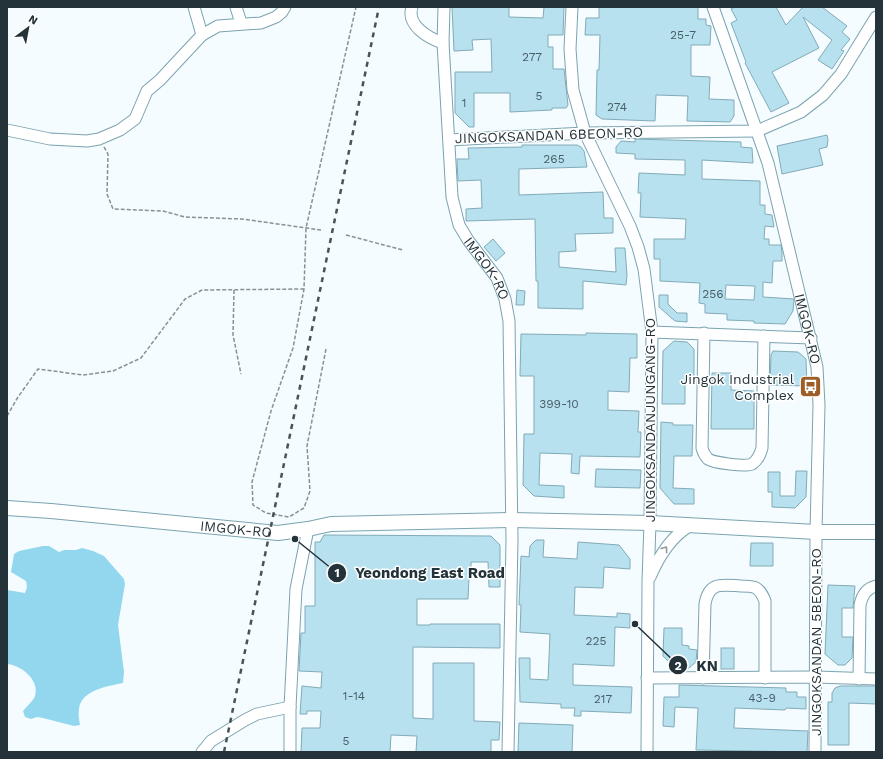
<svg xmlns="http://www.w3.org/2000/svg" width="883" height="759" font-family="'Work Sans',sans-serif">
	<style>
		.green { fill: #93d7ef }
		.building { fill: #b8e1f0; stroke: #82aab7; fill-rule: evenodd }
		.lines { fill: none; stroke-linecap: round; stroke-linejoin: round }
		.minor-casing { stroke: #7ba3b0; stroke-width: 13 }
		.major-casing { stroke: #7ba3b0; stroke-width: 16 }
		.path { stroke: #859196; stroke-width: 1.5; stroke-dasharray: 4 2; stroke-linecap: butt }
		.minor { stroke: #fff; stroke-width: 11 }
		.major { stroke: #fff; stroke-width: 14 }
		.rail { stroke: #455459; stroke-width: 2.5; stroke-dasharray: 5 5; stroke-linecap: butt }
		.oneway { stroke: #91999c }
		.labels { text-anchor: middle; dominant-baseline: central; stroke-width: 3; stroke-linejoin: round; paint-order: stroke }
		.number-label { font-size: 12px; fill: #485e67 }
		.street-label { font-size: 14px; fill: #233339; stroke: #fff }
		.poi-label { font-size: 14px; fill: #233339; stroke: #fff; text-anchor: end }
		.leader { fill: none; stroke: #233339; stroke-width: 1.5 }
		.callout-dot { fill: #233339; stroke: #fff; stroke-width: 1.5 }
		.mark-label { font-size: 12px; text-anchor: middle; font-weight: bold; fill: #fff }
		.callout-label { font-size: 15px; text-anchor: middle; font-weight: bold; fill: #233339; stroke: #fff; stroke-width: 3; stroke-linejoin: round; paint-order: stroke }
	</style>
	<rect width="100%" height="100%" fill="#f4fcff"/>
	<path class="green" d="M 43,546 L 49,546 L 59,552 L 64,550 L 76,550 L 82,548 L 93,551 L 104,556 L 124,579 L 125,584 L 118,625 L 124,672 L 123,683 C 108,686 81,690 79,709 C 78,714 79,719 80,725 L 74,726 L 43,718 L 37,717 L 31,719 L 25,717 L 23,711 C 27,706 33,701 35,696 C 40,680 21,665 7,664 L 7,590 L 25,593 L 27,587 L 26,581 L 11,572 L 14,554 L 19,551 Z"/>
	<g class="building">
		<path d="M 452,7 L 509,7 L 509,17 L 543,18 L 544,7 L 564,7 L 563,35 L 548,35 L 548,47 L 553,47 L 553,69 L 564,69 L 568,105 L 566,108 L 552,108 L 552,110 L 510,112 L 510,93 L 474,93 L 474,127 L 469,127 L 455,113 L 455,72 L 492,72 L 491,39 L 472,40 L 473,50 L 454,51 Z"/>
		<path d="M 599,7 L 698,7 L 698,19 L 706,19 L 706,25 L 711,26 L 710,45 L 691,45 L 691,76 L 710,77 L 709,99 L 734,100 L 734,116 L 730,122 L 687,121 L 688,96 L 656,95 L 655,121 L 602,119 L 596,115 L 597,70 L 599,70 L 600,35 L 585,35 L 586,18 L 599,18 Z"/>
		<path d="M 735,7 L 776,7 L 786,25 L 803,7 L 822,7 L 847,26 L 842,32 L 850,39 L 841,50 L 844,51 L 832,69 L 818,60 L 832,40 L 803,17 L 819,48 L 772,72 L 789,103 L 771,112 L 745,63 L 746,62 L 731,23 L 737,20 L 731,9 Z"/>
		<path d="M 827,135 L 828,140 L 827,147 L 819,149 L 823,165 L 782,174 L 777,146 Z"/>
		<path d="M 635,139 L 741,142 L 741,147 L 752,148 L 753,163 L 702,160 L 702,179 L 760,181 L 760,205 L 765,205 L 765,214 L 772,215 L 774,227 L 765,226 L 764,239 L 769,239 L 769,245 L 781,245 L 782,252 L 782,261 L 773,261 L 772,283 L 763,282 L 763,297 L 794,299 L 793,311 L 785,324 L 754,323 L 754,321 L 727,320 L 727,314 L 705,313 L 705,304 L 699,303 L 700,283 L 660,281 L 660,259 L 654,259 L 654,239 L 685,239 L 686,219 L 640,217 L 641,193 L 638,193 L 639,173 L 685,175 L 685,160 L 635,159 L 635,154 L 616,153 L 616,147 L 621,141 L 635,142 ZM 726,285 L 755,286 L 754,300 L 725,299 Z"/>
		<path d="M 522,145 L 577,145 L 581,147 L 584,151 L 587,167 L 519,169 L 519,195 L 603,192 L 604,218 L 613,218 L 613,233 L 575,234 L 576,251 L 559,252 L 559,267 L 616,272 L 615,248 L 625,248 L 627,275 L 626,285 L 583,281 L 583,309 L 538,308 L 538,281 L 536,281 L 535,219 L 466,221 L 466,209 L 482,208 L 481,180 L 458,181 L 457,159 L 469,159 L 468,148 L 522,147 Z"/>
		<path d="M 493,239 L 505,253 L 496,261 L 484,247 Z"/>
		<path d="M 517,290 L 525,291 L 524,305 L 516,305 Z"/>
		<path d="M 659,295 L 668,295 L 668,304 L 677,313 L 687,313 L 687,322 L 675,321 L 659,307 Z"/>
		<path d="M 586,333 L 637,334 L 637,358 L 630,358 L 629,392 L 608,391 L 608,410 L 639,411 L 638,432 L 641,432 L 640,457 L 580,456 L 579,474 L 571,473 L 572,454 L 540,453 L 539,485 L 564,486 L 564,498 L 534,496 L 523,485 L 524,434 L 534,434 L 534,376 L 520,376 L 521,334 L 586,335 Z"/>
		<path d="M 674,341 L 687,342 L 694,349 L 694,378 L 685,378 L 685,404 L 662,404 L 663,351 Z"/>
		<path d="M 773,351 L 798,352 L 806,359 L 807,386 L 770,385 L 771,355 Z"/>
		<path d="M 712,373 L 731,373 L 731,390 L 754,391 L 754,429 L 711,429 Z"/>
		<path d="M 661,422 L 673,423 L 673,425 L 693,425 L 692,456 L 674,456 L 673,488 L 694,489 L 694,504 L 674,504 L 660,488 Z"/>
		<path d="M 596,469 L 641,470 L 640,488 L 595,487 Z"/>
		<path d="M 796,471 L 807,471 L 806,497 L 795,508 L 772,507 L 772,492 L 768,492 L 768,472 L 780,472 L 780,496 L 795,496 Z"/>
		<path d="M 324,535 L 491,536 L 500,545 L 500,587 L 489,587 L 488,562 L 471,562 L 471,577 L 469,577 L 468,599 L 417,599 L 417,625 L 430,625 L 430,624 L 500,624 L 500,648 L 413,647 L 413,718 L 433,719 L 433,663 L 474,663 L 474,721 L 500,722 L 499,740 L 491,740 L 491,752 L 416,752 L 417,736 L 391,735 L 390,752 L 301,752 L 302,728 L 320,728 L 321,711 L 307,711 L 307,714 L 300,714 L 302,686 L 321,688 L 322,672 L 299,671 L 301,633 L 305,633 L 305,606 L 315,606 L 315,542 L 320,542 Z"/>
		<path d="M 536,540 L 544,540 L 543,557 L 577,559 L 578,542 L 619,545 L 630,559 L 630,569 L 604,567 L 603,588 L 575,587 L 574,615 L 617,617 L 617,613 L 630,614 L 630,628 L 615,627 L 614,666 L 573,664 L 573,685 L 632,687 L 631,713 L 581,711 L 581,716 L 574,716 L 575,708 L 561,708 L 561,704 L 520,702 L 519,658 L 530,658 L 530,679 L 548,680 L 550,634 L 520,632 L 521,605 L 519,605 L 521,556 L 529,557 L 530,546 Z"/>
		<path d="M 751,543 L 773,543 L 773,566 L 750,566 Z"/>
		<path d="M 828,585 L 855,586 L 853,608 L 842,608 L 842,637 L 853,637 L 852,658 L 845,665 L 838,665 L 825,654 Z"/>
		<path d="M 664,628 L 682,628 L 682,645 L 689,646 L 689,649 L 697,650 L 696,662 L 689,668 L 675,668 L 663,656 Z"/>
		<rect x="721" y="648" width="13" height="21"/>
		<path d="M 679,685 L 786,688 L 786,692 L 797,692 L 797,697 L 806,697 L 806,709 L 786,708 L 785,710 L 735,708 L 734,728 L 808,731 L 807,752 L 696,750 L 698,708 L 675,707 L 674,727 L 663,726 L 664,697 L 679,697 Z"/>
		<path d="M 840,686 L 876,686 L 876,704 L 849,703 L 849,745 L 828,745 L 828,702 L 832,702 L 832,693 L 835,688 Z"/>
		<path d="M 519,723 L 573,725 L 572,752 L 518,752 Z"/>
	</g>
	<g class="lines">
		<defs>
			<g id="minor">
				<path d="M 194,7 L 202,35"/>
				<path d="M 236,7 L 241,23"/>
				<path d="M 412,7 C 406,25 428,38 443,43"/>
				<path id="s1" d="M 444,7 L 443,43 L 452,197 L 459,225 L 468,240 L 497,278 L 505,299 L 509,321 L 512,540 L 508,752"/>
				<path d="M 572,7 L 570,49 L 573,90 L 585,133 L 630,226 L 638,247 L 644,269 L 652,332 L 650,523 L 648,581 L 647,752"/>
				<path id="s2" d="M 713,7 L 768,163 L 817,367 L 819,405 L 816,532 L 815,752"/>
				<path d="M 7,130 L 50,139 L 87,141 L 99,139 L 120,130 L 135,119 L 147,91 L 160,80 L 202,35 L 218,26 L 261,23 L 276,17 L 282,12 L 285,7"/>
				<path d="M 449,140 L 585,133 L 757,131 L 801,112 L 823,95 L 841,74 L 876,17"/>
				<path d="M 652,332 L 811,338"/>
				<path d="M 704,333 L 702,448 C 703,452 705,456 708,459 C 714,463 746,467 752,464 C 758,460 760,455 762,448 L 764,336"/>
				<path d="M 650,577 C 659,556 671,536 691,525"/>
				<path d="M 647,678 L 816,677 L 876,679"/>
				<path d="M 703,678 L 705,604 C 709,581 722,585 741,586 C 746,586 752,586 756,588 C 761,591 763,596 765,601 L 765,678"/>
				<path d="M 859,679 L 860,605 C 862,595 867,588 876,586"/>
				<path d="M 202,752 L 211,741 L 245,720 L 257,714 L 290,707"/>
				<path d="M 290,752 L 290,707 L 296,589 L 308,529"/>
			</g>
			<g id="major">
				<path id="s3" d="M 7,508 L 51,511 L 278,533 L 308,529 L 331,524 L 512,520 L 650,523 L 816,532 L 876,532"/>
			</g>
		</defs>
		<use href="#minor" class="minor-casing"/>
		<use href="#major" class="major-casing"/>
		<g class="path">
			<path d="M 104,147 L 108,154 L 107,194 L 113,209 L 163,211 L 185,217 L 242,219 L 321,230"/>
			<path d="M 346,235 L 403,250"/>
			<path d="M 234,290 L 233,335 L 241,374"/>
			<path d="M 326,349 L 307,446 L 310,491 L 304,508 L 289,517 L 266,513 L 253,505 L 252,482 L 271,411 L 293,348 L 304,289 L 306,228 L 356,7"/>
			<path d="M 7,416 L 18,397 L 38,369 L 83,375 L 113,371 L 141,358 L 185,299 L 202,290 L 304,289"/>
		</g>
		<use href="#minor" class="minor"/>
		<use href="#major" class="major"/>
		<path class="rail" d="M 224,752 L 379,7"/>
	</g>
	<defs><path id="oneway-chevron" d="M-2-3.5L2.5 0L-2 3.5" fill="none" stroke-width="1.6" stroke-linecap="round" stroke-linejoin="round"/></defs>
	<use class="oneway" href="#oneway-chevron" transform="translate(665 549) rotate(-53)"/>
	<defs>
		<symbol id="bus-square" viewBox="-11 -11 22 22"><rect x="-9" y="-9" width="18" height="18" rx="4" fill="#9d5d25" stroke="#fff"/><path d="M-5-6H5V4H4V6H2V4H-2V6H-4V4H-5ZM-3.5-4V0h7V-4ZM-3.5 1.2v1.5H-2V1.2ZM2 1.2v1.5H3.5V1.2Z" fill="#fff"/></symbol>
	</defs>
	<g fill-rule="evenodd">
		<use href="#bus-square" x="798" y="374" width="25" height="25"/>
	</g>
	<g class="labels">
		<g class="number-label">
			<text x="683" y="35">25-7</text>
			<text x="532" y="57">277</text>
			<text x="539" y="96">5</text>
			<text x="464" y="103">1</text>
			<text x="617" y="107">274</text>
			<text x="554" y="159">265</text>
			<text x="713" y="294">256</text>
			<text x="559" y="404">399-10</text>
			<text x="596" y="641">225</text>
			<text x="354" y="696">1-14</text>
			<text x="762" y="698">43-9</text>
			<text x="603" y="699">217</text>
			<text x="346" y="741">5</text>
		</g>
		<g class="street-label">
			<text transform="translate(549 135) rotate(-2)">JINGOKSANDAN 6BEON-RO</text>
			<text stroke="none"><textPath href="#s1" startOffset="271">IMGOK-RO</textPath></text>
			<text stroke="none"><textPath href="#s2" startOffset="336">IMGOK-RO</textPath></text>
			<text transform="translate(650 420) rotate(-90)">JINGOKSANDANJUNGANG-RO</text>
			<text stroke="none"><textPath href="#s3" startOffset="230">IMGOK-RO</textPath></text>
			<text transform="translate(816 642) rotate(-90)">JINGOKSANDAN 5BEON-RO</text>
		</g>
		<g class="poi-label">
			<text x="794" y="379">Jingok Industrial<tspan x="794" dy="16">Complex</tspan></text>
		</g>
	</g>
	<path class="leader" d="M295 539L337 573M635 624L678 665"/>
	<g class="callout-dot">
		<circle cx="295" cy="539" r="4"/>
		<circle cx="635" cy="624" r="4"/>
		<circle cx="337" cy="573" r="10"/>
		<circle cx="678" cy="665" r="10"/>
	</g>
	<g class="mark-label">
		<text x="337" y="577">1</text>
		<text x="678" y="670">2</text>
	</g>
	<g class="callout-label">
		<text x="430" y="578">Yeondong East Road</text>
		<text x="707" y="671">KN</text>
	</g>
	<rect width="883" height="759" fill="none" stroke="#233339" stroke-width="16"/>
	<g transform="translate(28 28) rotate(32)" stroke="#ffffff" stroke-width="3" paint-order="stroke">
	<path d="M0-3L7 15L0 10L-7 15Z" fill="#233339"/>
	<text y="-6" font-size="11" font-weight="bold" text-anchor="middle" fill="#233339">N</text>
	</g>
</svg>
